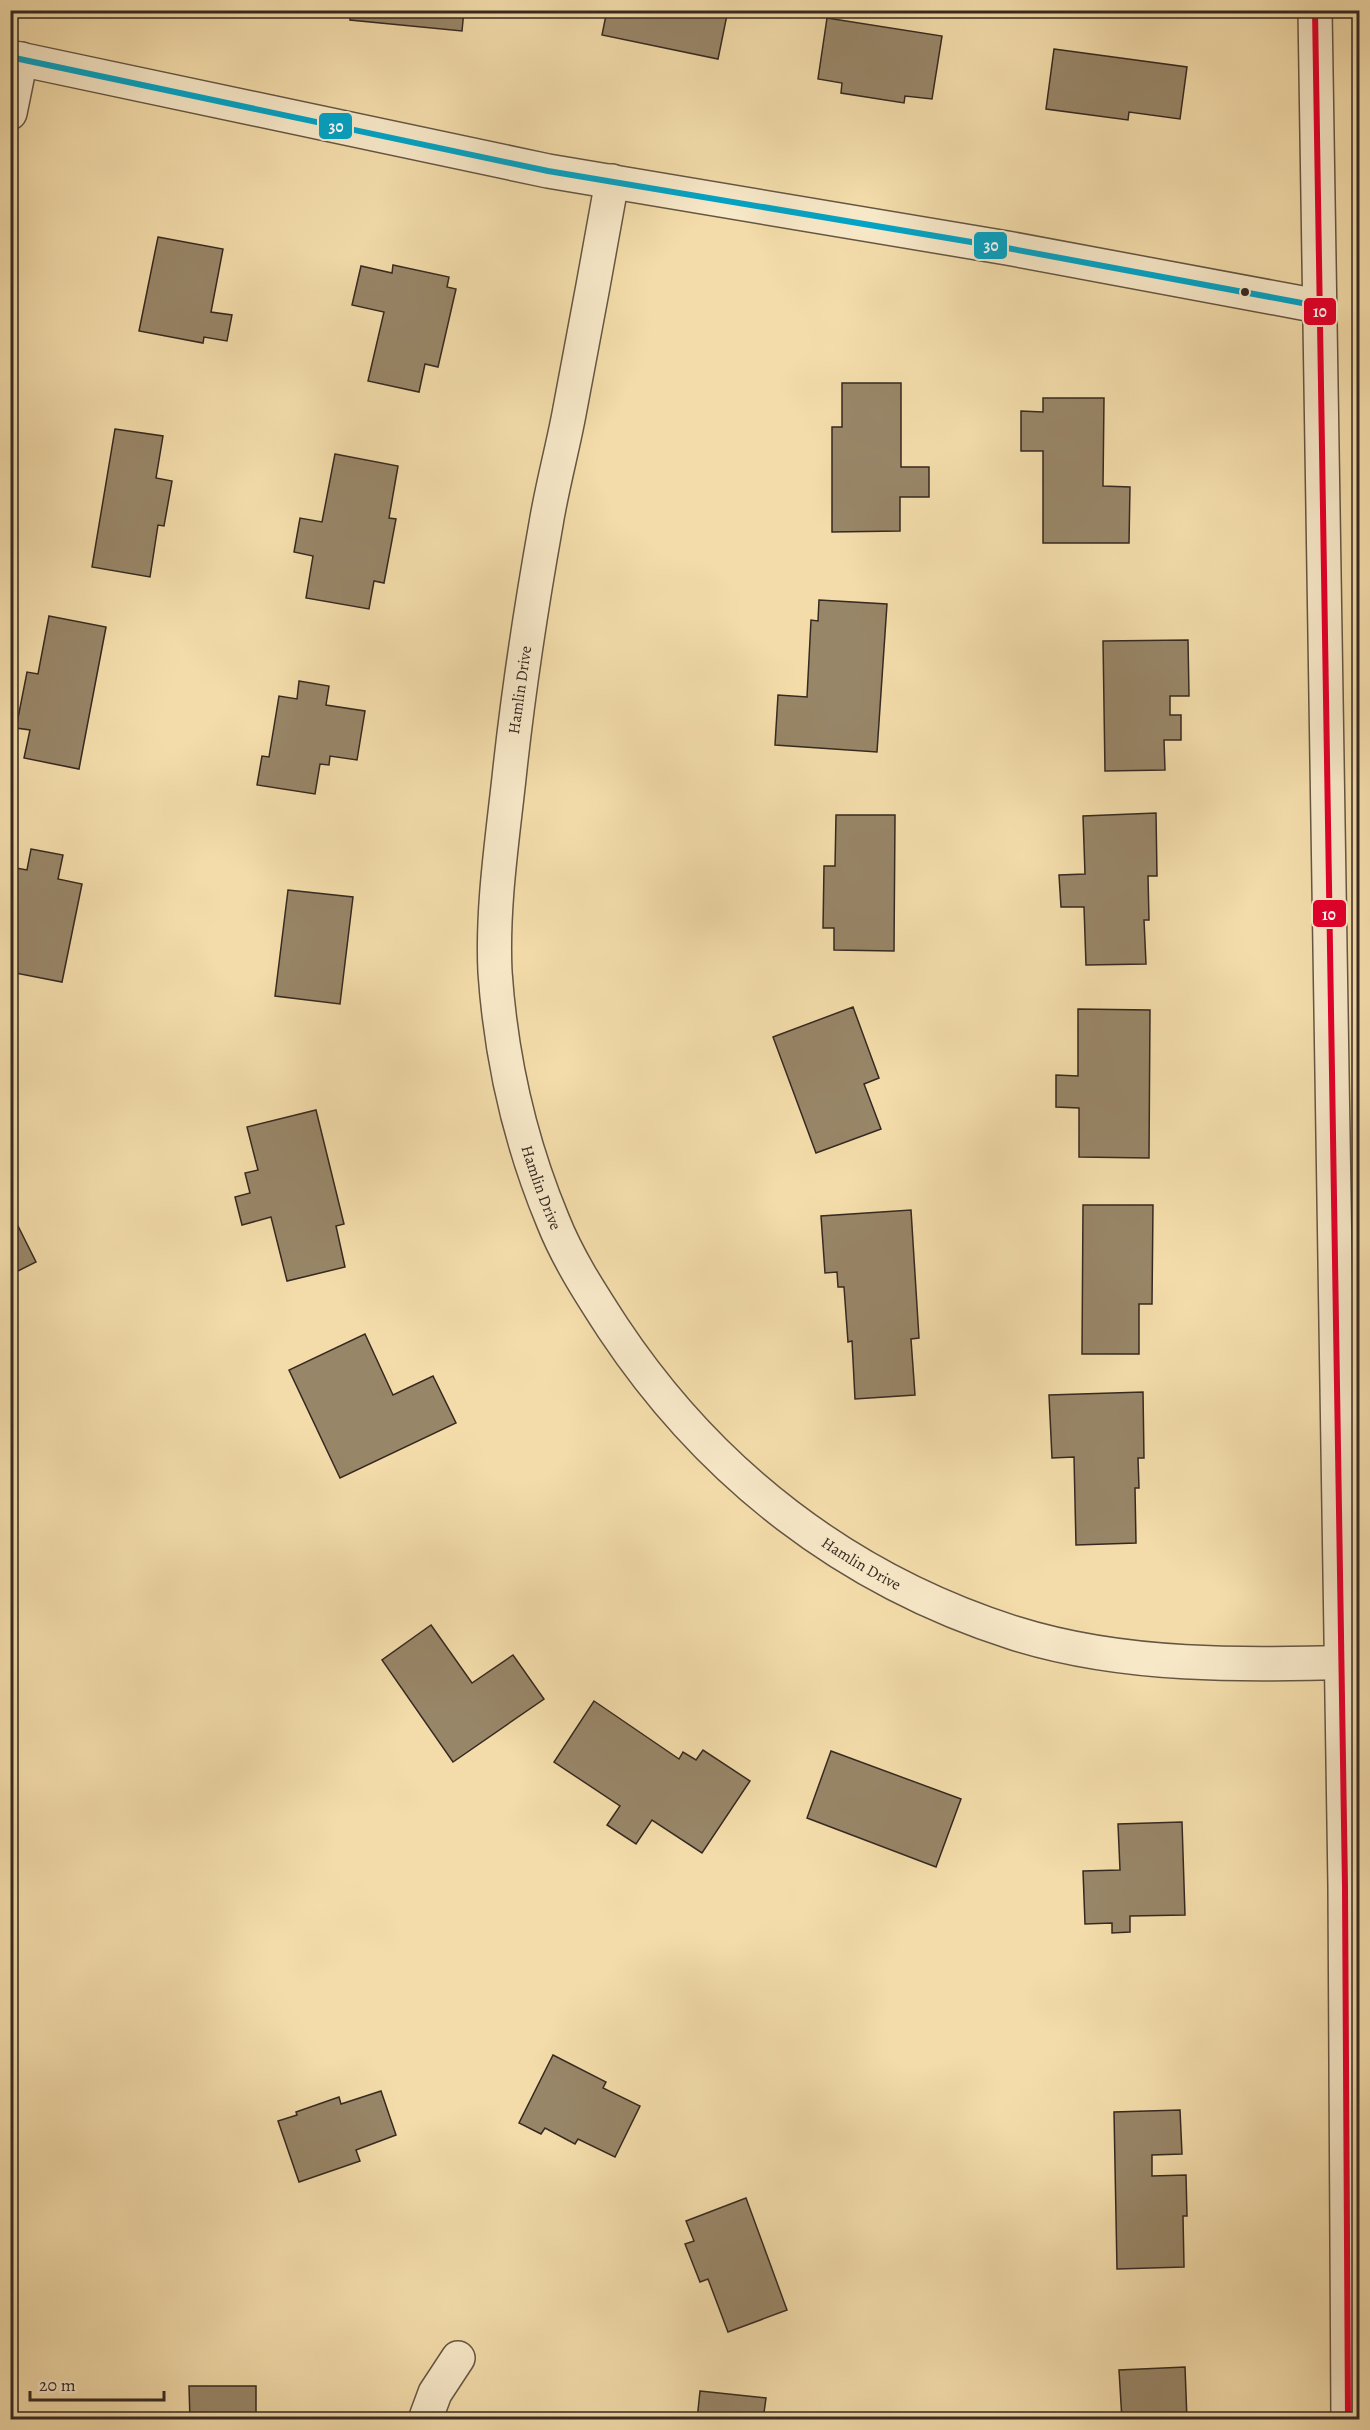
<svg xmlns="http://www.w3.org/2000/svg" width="1370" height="2430" font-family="Alegreya,serif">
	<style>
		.building { fill: #988668; stroke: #362921; stroke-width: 1.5 }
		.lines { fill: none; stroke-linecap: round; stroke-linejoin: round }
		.street-casing { stroke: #655643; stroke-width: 36 }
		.street { stroke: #f7e8c8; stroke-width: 33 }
		.bus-1-casing { stroke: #f7e8c8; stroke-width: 10 }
		.bus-2-casing { stroke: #f7e8c8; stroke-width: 10 }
		.bus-1 { stroke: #e4002b; stroke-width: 6 }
		.bus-2 { stroke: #03a3c5; stroke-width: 6 }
		.bus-dot { fill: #362921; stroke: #f7e8c8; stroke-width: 2 }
		.labels { text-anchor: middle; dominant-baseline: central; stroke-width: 5; stroke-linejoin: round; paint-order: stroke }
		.street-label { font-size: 16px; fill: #362921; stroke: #f7e8c8 }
		.line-badge { stroke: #f7e8c8; stroke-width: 2 }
		.badge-label { font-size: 16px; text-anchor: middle; font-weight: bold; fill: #fff }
	</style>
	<rect width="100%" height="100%" fill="#f3dcaa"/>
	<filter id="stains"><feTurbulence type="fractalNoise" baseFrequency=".00333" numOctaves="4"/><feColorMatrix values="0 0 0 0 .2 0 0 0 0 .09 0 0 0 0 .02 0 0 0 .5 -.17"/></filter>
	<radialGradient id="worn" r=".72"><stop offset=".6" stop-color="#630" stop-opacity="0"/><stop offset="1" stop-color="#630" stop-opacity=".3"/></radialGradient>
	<g class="building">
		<path d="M 351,10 L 464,10 L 462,31 L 350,20 Z"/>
		<path d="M 607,10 L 728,10 L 718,59 L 602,35 Z"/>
		<path d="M 827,18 L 942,36 L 932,99 L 905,96 L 904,103 L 841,93 L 842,83 L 818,79 Z"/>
		<path d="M 1054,49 L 1187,67 L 1180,119 L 1129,112 L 1128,120 L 1046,109 Z"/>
		<path d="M 158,237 L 223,249 L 211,312 L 232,315 L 227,341 L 204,337 L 203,343 L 139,331 Z"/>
		<path d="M 393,265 L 449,277 L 447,287 L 456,289 L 438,367 L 425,364 L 419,392 L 368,381 L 384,312 L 352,305 L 361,266 L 392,273 Z"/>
		<path d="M 842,383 L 901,383 L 901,467 L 929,467 L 929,497 L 900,497 L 900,531 L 832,532 L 832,427 L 842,427 Z"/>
		<path d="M 1043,398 L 1104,398 L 1103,486 L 1130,487 L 1129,543 L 1043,543 L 1043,451 L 1021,451 L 1021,411 L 1043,412 Z"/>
		<path d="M 115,429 L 163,436 L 156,478 L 172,481 L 164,526 L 158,525 L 150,577 L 92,567 Z"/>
		<path d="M 335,454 L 398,466 L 389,518 L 396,519 L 384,583 L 374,581 L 369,609 L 306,598 L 313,556 L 294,552 L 300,518 L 322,522 Z"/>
		<path d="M 819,600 L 887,604 L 877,752 L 775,745 L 778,695 L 807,697 L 811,620 L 818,621 Z"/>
		<path d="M 49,616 L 106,627 L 79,769 L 24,758 L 30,730 L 16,728 L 27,672 L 38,674 Z"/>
		<path d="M 1188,640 L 1189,696 L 1170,696 L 1170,715 L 1181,715 L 1181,740 L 1164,740 L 1165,770 L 1105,771 L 1103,641 Z"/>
		<path d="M 299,681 L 329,686 L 326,705 L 365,711 L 357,760 L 330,756 L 329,765 L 320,764 L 315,794 L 257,785 L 262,756 L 269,757 L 279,696 L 297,699 Z"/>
		<path d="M 1156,813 L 1157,876 L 1148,876 L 1149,920 L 1144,920 L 1146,964 L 1086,965 L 1084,907 L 1061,907 L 1059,875 L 1085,874 L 1083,816 Z"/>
		<path d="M 836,815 L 895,815 L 894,951 L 834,950 L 834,928 L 823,928 L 824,866 L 835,866 Z"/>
		<path d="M 31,849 L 63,855 L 58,879 L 82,884 L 62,982 L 10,972 L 17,932 L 10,930 L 10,867 L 27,870 Z"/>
		<path d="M 288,890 L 353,897 L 340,1004 L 275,996 Z"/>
		<path d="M 853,1007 L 879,1078 L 864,1084 L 881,1129 L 816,1153 L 773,1037 Z"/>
		<path d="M 1078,1009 L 1150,1010 L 1149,1158 L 1079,1157 L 1079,1108 L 1056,1107 L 1056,1075 L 1078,1076 Z"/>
		<path d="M 316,1110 L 344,1224 L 336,1226 L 345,1267 L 287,1281 L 271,1217 L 242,1225 L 235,1197 L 250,1193 L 245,1173 L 258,1170 L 247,1127 Z"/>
		<path d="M 1083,1205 L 1153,1205 L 1152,1304 L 1139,1304 L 1139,1354 L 1082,1354 Z"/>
		<path d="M 10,1210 L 36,1262 L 10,1275 Z"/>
		<path d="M 911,1210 L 919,1338 L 911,1339 L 915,1395 L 855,1399 L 852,1341 L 848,1342 L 844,1287 L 838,1287 L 837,1272 L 825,1273 L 821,1216 Z"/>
		<path d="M 365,1334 L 393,1395 L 433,1376 L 456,1423 L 340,1478 L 289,1370 Z"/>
		<path d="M 1143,1392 L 1144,1458 L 1138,1458 L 1139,1488 L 1135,1488 L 1136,1543 L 1076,1545 L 1074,1457 L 1052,1458 L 1049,1395 Z"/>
		<path d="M 431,1625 L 472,1683 L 513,1655 L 544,1699 L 453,1762 L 382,1660 Z"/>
		<path d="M 594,1701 L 679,1759 L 683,1752 L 696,1760 L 703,1750 L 750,1781 L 702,1853 L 652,1820 L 636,1844 L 607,1825 L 620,1806 L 554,1762 Z"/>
		<path d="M 831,1751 L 961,1799 L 936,1867 L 807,1818 Z"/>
		<path d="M 1182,1822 L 1185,1915 L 1130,1916 L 1130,1932 L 1112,1933 L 1112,1923 L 1085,1924 L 1083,1871 L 1120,1870 L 1118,1824 Z"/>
		<path d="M 553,2055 L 606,2082 L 603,2088 L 640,2106 L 615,2157 L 578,2139 L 575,2144 L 545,2128 L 541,2134 L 519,2123 Z"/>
		<path d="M 381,2091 L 396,2135 L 356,2150 L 360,2161 L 299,2182 L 278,2121 L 297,2115 L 296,2112 L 339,2097 L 341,2104 Z"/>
		<path d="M 1180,2110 L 1182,2154 L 1152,2155 L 1152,2176 L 1186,2175 L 1187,2216 L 1183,2216 L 1184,2267 L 1117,2269 L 1114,2112 Z"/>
		<path d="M 746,2198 L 787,2310 L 728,2332 L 708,2279 L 700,2282 L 685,2244 L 694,2241 L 686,2221 Z"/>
		<path d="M 1185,2367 L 1187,2420 L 1122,2420 L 1119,2370 Z"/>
		<path d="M 189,2386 L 256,2386 L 256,2420 L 190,2420 Z"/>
		<path d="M 700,2391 L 766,2398 L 763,2420 L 697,2420 Z"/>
	</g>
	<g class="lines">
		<defs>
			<g id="street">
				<path d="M 1315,10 L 1345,1886 L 1348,2420"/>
				<path d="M 10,57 L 548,171 L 1007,248 L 1318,306"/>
				<path d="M 10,113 L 21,59"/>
				<path id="s1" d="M 612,181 C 598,259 584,336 569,414 C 562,451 552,487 546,524 C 531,608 518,693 509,778 C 502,842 492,908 495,972 C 501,1058 520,1142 553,1221 C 568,1259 591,1294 613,1328 C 710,1474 847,1580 1014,1633 C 1125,1668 1244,1665 1360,1662"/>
				<path d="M 425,2420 L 435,2393 L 458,2358"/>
			</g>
		</defs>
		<use href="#street" class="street-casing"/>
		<use href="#street" class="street"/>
		<defs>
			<path id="bus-1" d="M 1315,10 L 1345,1886 L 1348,2420"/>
			<path id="bus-2" d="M 10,57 L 548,171 L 1007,248 L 1318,306"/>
		</defs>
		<use href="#bus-1" class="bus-1-casing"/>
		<use href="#bus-2" class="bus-2-casing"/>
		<use href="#bus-1" class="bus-1"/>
		<use href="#bus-2" class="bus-2"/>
	</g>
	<circle class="bus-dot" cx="1245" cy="292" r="5"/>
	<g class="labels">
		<g class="street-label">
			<text transform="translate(520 690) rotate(-82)">Hamlin Drive</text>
			<text stroke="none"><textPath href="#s1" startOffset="1022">Hamlin Drive</textPath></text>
			<text stroke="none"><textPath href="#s1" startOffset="1526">Hamlin Drive</textPath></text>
		</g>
	</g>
	<g class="line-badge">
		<rect x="318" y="112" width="35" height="28" rx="6" fill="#03a3c5"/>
		<rect x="973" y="231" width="35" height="29" rx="6" fill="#03a3c5"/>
		<rect x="1303" y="297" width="34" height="29" rx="6" fill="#e4002b"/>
		<rect x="1312" y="899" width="35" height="29" rx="6" fill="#e4002b"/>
	</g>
	<g class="badge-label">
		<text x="336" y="132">30</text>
		<text x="991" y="251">30</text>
		<text x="1320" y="317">10</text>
		<text x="1329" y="920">10</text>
	</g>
	<rect width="1370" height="2430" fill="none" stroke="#f3dcaa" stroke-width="36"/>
	<rect x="12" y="12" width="1346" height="2406" fill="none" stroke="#362921" stroke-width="3"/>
	<rect x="18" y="18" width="1334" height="2394" fill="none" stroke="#362921" stroke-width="1.5"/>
	<path d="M30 2391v9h134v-9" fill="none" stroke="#362921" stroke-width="3"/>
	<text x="39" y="2391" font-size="18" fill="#362921" stroke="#f7e8c8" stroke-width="4.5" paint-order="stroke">20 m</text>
	<rect width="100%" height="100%" filter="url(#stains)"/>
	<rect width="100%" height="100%" fill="url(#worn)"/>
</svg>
